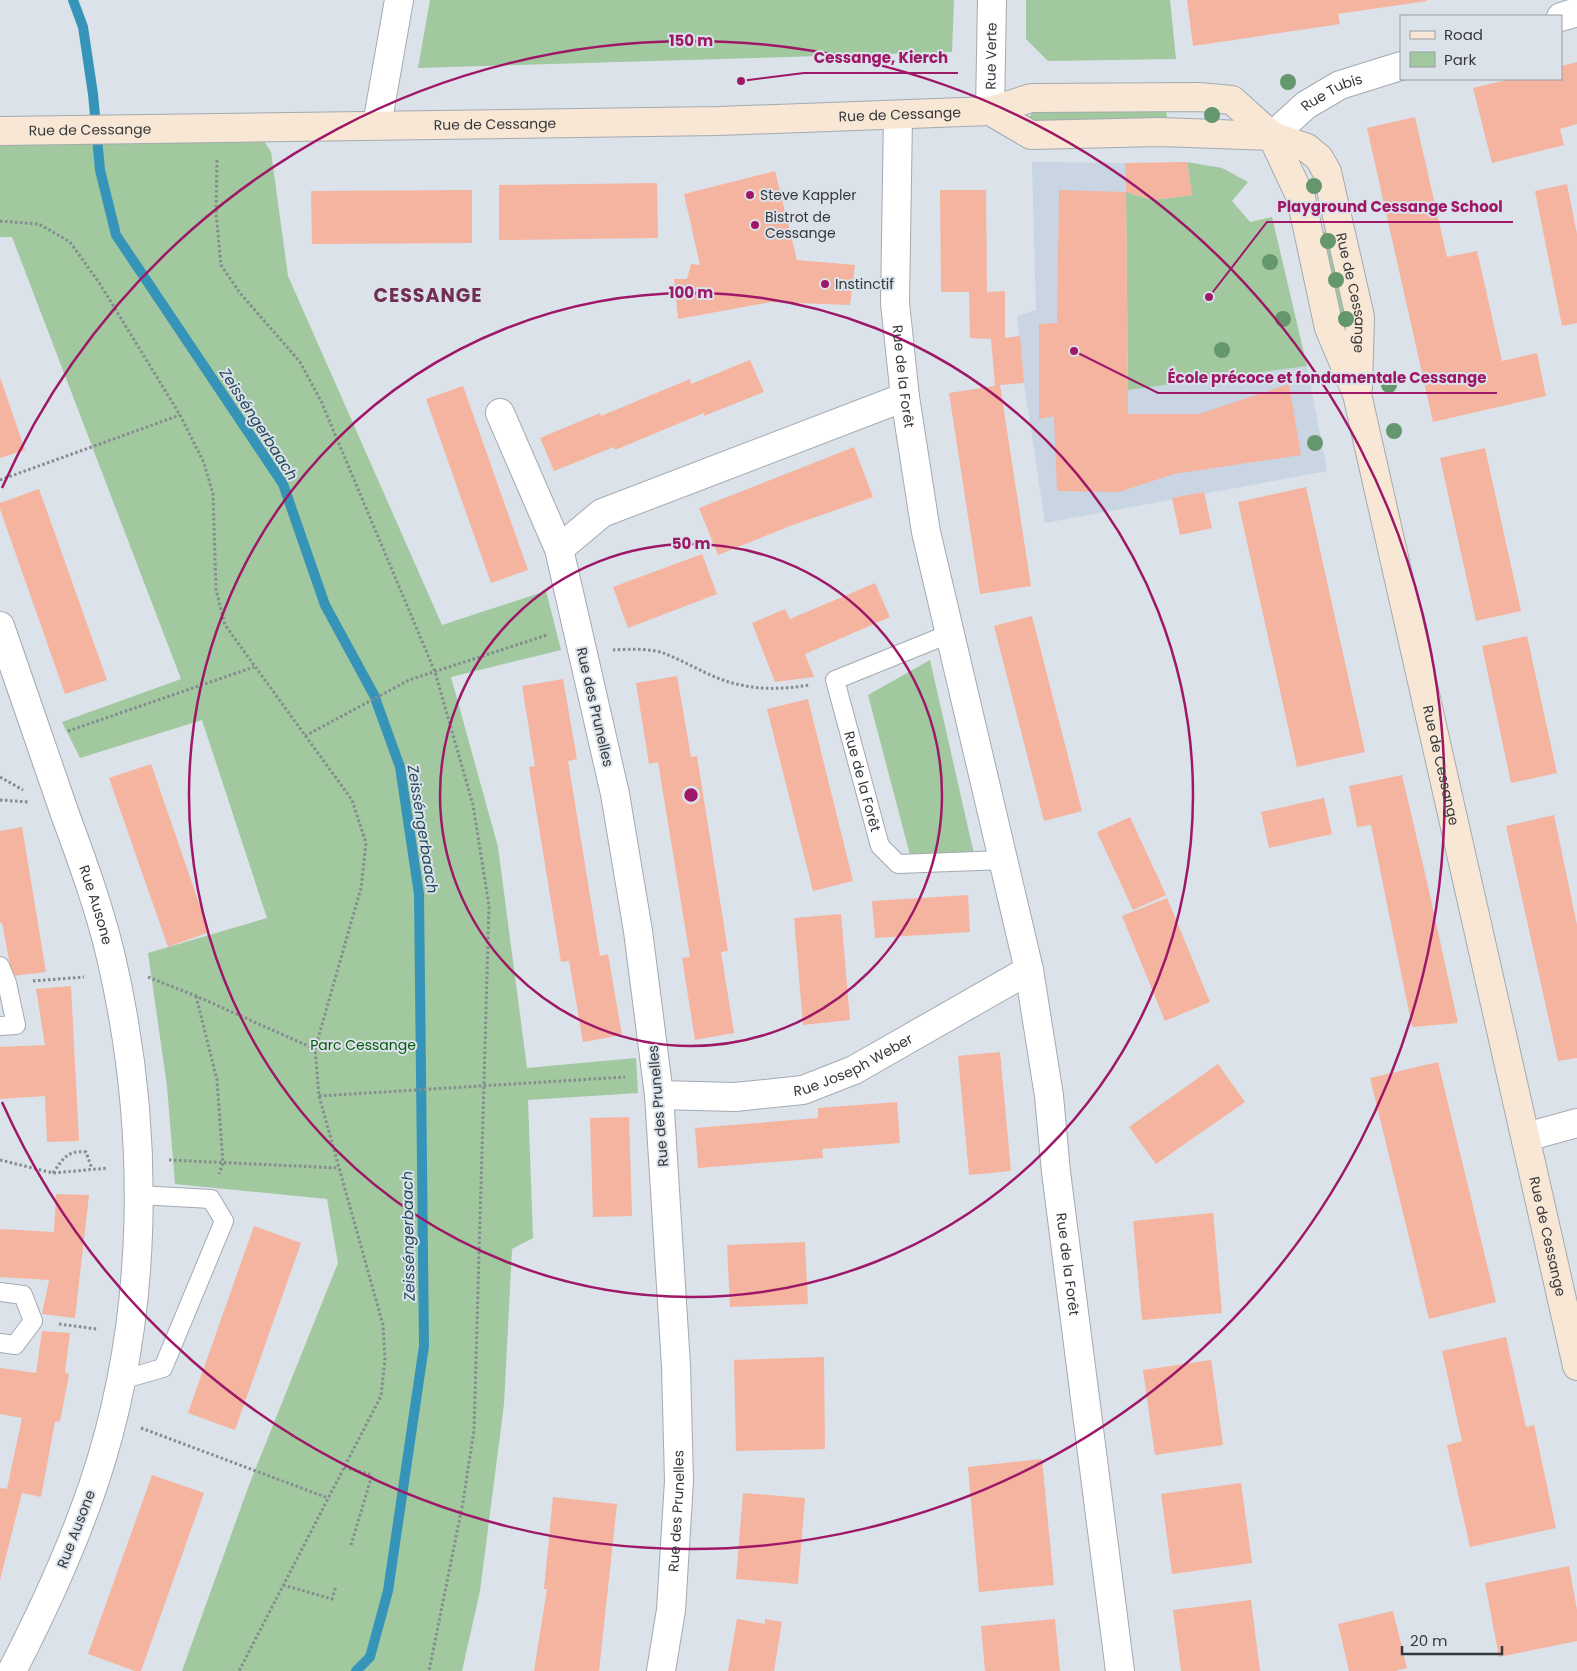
<svg xmlns="http://www.w3.org/2000/svg" width="1577" height="1671" font-family="Poppins,sans-serif">
	<style>
		.built { fill: #c9d5e2 }
		.green { fill: #a1c89e }
		.lines { fill: none; stroke-linecap: round; stroke-linejoin: round }
		.stream { stroke: #3794b9; stroke-width: 10 }
		.building { fill: #f5b49f }
		.service-casing { stroke: #a3aab1; stroke-width: 20 }
		.minor-casing { stroke: #a3aab1; stroke-width: 30 }
		.tertiary-casing { stroke: #a3aab1; stroke-width: 30 }
		.secondary-casing { stroke: #a3aab1; stroke-width: 30 }
		.path { stroke: #868b90; stroke-width: 3; stroke-dasharray: 2.5 2.5; stroke-linecap: butt }
		.service { stroke: #fff; stroke-width: 18 }
		.minor { stroke: #fff; stroke-width: 28 }
		.tertiary { stroke: #fff; stroke-width: 28 }
		.secondary { stroke: #f9e7d5; stroke-width: 28 }
		.tree { fill: #65976e }
		.ring { fill: none; stroke: #9e1867; stroke-width: 2.5 }
		.poi-dot { fill: #9e1867; stroke: #dbe2ea; stroke-width: 2 }
		.labels { text-anchor: middle; dominant-baseline: central; stroke-width: 4; stroke-linejoin: round; paint-order: stroke }
		.street-label { font-size: 14px; fill: #36393c; stroke: #dbe2ea }
		.poi-label { font-size: 14px; fill: #36393c; stroke: #dbe2ea; text-anchor: start }
		.park-label { font-size: 14px; fill: #045a09; stroke: #dbe2ea }
		.water-label { font-size: 15px; font-style: italic; fill: #21495a; stroke: #dbe2ea }
		.district-label { font-size: 19px; font-weight: bold; letter-spacing: 1px; fill: #713051; stroke: #dbe2ea }
		.centre { fill: #9e1867; stroke: #dbe2ea; stroke-width: 2.5 }
		.ring-label { font-size: 15px; text-anchor: middle; font-weight: bold; fill: #9e1867; stroke: #dbe2ea; stroke-width: 4; stroke-linejoin: round; paint-order: stroke }
		.leader { fill: none; stroke: #9e1867; stroke-width: 2 }
		.callout-dot { fill: #9e1867; stroke: #dbe2ea; stroke-width: 2 }
		.callout-label { font-size: 15px; text-anchor: middle; font-weight: bold; fill: #9e1867; stroke: #dbe2ea; stroke-width: 4; stroke-linejoin: round; paint-order: stroke }
	</style>
	<rect width="100%" height="100%" fill="#dbe2ea"/>
	<path class="built" d="M 1032,162 L 1125,163 L 1128,390 L 1307,366 L 1327,471 L 1045,523 L 1024,383 L 1017,316 L 1036,310 Z"/>
	<g class="green">
		<path d="M 430,0 L 954,0 L 952,52 L 418,68 Z"/>
		<path d="M 1026,0 L 1170,0 L 1176,59 L 1048,61 L 1026,39 Z"/>
		<path d="M 1166,107 L 1167,123 L 1032,122 L 1029,118 L 1033,111 Z"/>
		<path d="M 255,127 L 271,152 L 288,276 L 442,625 L 546,591 L 561,650 L 451,677 L 498,847 L 527,1068 L 636,1058 L 638,1093 L 528,1100 L 533,1238 L 512,1249 L 504,1404 L 480,1591 L 462,1671 L 182,1671 L 249,1485 L 338,1263 L 327,1199 L 175,1184 L 167,1086 L 148,953 L 267,918 L 202,720 L 80,758 L 62,722 L 181,679 L 12,237 L 0,237 L 0,131 Z"/>
		<path d="M 1187,162 L 1222,168 L 1248,182 L 1232,201 L 1250,222 L 1272,217 L 1307,366 L 1128,390 L 1126,192 L 1153,200 L 1192,195 Z"/>
		<path d="M 1330,230 L 1348,328 L 1344,330 L 1340,326 L 1319,233 Z"/>
		<path d="M 930,660 L 974,854 L 910,855 L 868,695 Z"/>
	</g>
	<g class="lines">
		<path class="stream" d="M 73,0 L 83,27 L 93,94 L 100,170 L 116,235 L 283,484 L 325,605 L 374,695 L 400,767 L 419,894 L 424,1346 L 388,1591 L 370,1657 L 356,1671"/>
	</g>
	<g class="building">
		<path d="M 1187,0 L 1427,0 L 1427,1 L 1338,14 L 1340,24 L 1193,46 Z"/>
		<path d="M 1577,62 L 1577,124 L 1560,129 L 1564,145 L 1492,163 L 1473,88 L 1511,79 L 1561,79 L 1561,66 Z"/>
		<path d="M 1415,117 L 1447,257 L 1477,251 L 1502,361 L 1537,353 L 1546,396 L 1433,422 L 1367,128 Z"/>
		<path d="M 1187,162 L 1192,195 L 1153,200 L 1126,192 L 1125,163 Z"/>
		<path d="M 775,171 L 797,260 L 855,265 L 850,305 L 771,302 L 678,319 L 674,279 L 687,279 L 691,264 L 700,265 L 684,194 Z"/>
		<path d="M 657,183 L 658,238 L 499,240 L 499,185 Z"/>
		<path d="M 1567,184 L 1577,234 L 1577,323 L 1562,326 L 1535,191 Z"/>
		<path d="M 472,190 L 472,243 L 312,244 L 311,191 Z"/>
		<path d="M 940,190 L 986,190 L 987,292 L 1005,291 L 1005,338 L 1020,336 L 1024,383 L 1000,385 L 1031,586 L 980,594 L 949,393 L 995,386 L 991,339 L 970,338 L 969,292 L 941,292 Z"/>
		<path d="M 1059,190 L 1126,192 L 1128,414 L 1199,414 L 1289,384 L 1301,455 L 1174,474 L 1119,492 L 1057,491 L 1054,416 L 1039,419 L 1039,324 L 1057,323 Z"/>
		<path d="M 750,360 L 764,392 L 704,416 L 704,413 L 615,450 L 614,447 L 554,471 L 540,438 L 600,413 L 601,416 L 690,379 L 691,384 Z"/>
		<path d="M 0,377 L 25,450 L 0,458 Z"/>
		<path d="M 463,386 L 528,570 L 491,583 L 426,399 Z"/>
		<path d="M 854,447 L 873,497 L 790,526 L 718,555 L 699,508 Z"/>
		<path d="M 1485,448 L 1521,611 L 1476,621 L 1440,458 Z"/>
		<path d="M 1306,487 L 1365,752 L 1297,767 L 1238,502 Z"/>
		<path d="M 39,489 L 107,680 L 65,694 L 0,509 L 0,503 Z"/>
		<path d="M 1204,492 L 1212,528 L 1180,535 L 1172,498 Z"/>
		<path d="M 702,554 L 717,594 L 628,628 L 613,587 Z"/>
		<path d="M 875,583 L 890,617 L 805,654 L 814,677 L 775,682 L 752,623 L 785,609 L 790,619 Z"/>
		<path d="M 1032,616 L 1082,811 L 1044,821 L 994,626 Z"/>
		<path d="M 1527,636 L 1557,773 L 1511,783 L 1482,646 Z"/>
		<path d="M 677,676 L 691,757 L 697,756 L 728,951 L 721,952 L 734,1033 L 695,1040 L 682,958 L 690,957 L 658,762 L 649,764 L 636,683 Z"/>
		<path d="M 563,679 L 577,759 L 568,761 L 600,956 L 608,954 L 622,1035 L 583,1042 L 569,961 L 561,962 L 529,767 L 535,766 L 522,686 Z"/>
		<path d="M 808,699 L 853,881 L 813,891 L 767,709 Z"/>
		<path d="M 151,764 L 209,932 L 168,947 L 109,778 Z"/>
		<path d="M 1402,775 L 1428,886 L 1458,1023 L 1412,1027 L 1371,825 L 1357,827 L 1349,786 Z"/>
		<path d="M 1324,798 L 1332,834 L 1269,848 L 1261,812 Z"/>
		<path d="M 1554,815 L 1577,925 L 1577,1058 L 1558,1061 L 1506,826 Z"/>
		<path d="M 1130,817 L 1166,895 L 1133,910 L 1097,832 Z"/>
		<path d="M 22,827 L 46,972 L 12,976 L 2,923 L 0,923 L 0,831 Z"/>
		<path d="M 968,895 L 970,932 L 875,938 L 872,901 Z"/>
		<path d="M 1167,898 L 1210,1002 L 1165,1021 L 1122,916 Z"/>
		<path d="M 841,914 L 850,1020 L 803,1025 L 794,918 Z"/>
		<path d="M 71,986 L 79,1141 L 47,1142 L 45,1096 L 0,1099 L 0,1047 L 45,1045 L 36,989 Z"/>
		<path d="M 1000,1052 L 1011,1171 L 969,1175 L 958,1056 Z"/>
		<path d="M 1438,1062 L 1496,1302 L 1429,1319 L 1370,1078 Z"/>
		<path d="M 1218,1064 L 1245,1102 L 1156,1164 L 1129,1127 Z"/>
		<path d="M 897,1102 L 900,1143 L 822,1149 L 823,1158 L 698,1168 L 695,1128 L 818,1118 L 818,1108 Z"/>
		<path d="M 629,1117 L 632,1216 L 593,1217 L 590,1118 Z"/>
		<path d="M 56,1194 L 89,1195 L 75,1318 L 42,1314 L 49,1280 L 0,1277 L 0,1229 L 54,1232 Z"/>
		<path d="M 1213,1213 L 1222,1313 L 1142,1320 L 1133,1221 Z"/>
		<path d="M 254,1226 L 301,1243 L 235,1430 L 188,1413 Z"/>
		<path d="M 805,1242 L 808,1304 L 730,1307 L 727,1245 Z"/>
		<path d="M 42,1331 L 70,1333 L 65,1372 L 69,1375 L 60,1421 L 55,1422 L 41,1497 L 22,1493 L 0,1580 L 0,1488 L 7,1489 L 22,1418 L 0,1414 L 0,1368 L 36,1373 Z"/>
		<path d="M 1506,1337 L 1526,1427 L 1534,1425 L 1556,1528 L 1470,1547 L 1447,1445 L 1462,1441 L 1442,1351 Z"/>
		<path d="M 824,1357 L 825,1449 L 736,1451 L 734,1360 Z"/>
		<path d="M 1211,1360 L 1223,1445 L 1155,1455 L 1143,1370 Z"/>
		<path d="M 1042,1459 L 1054,1585 L 979,1592 L 968,1467 Z"/>
		<path d="M 152,1475 L 204,1493 L 141,1671 L 135,1671 L 88,1654 Z"/>
		<path d="M 1241,1483 L 1252,1563 L 1172,1574 L 1161,1494 Z"/>
		<path d="M 743,1493 L 805,1498 L 798,1584 L 736,1579 Z"/>
		<path d="M 553,1497 L 617,1504 L 599,1671 L 534,1671 L 547,1589 L 544,1589 Z"/>
		<path d="M 1569,1566 L 1577,1610 L 1577,1641 L 1499,1657 L 1485,1583 Z"/>
		<path d="M 1251,1600 L 1260,1671 L 1181,1671 L 1173,1610 Z"/>
		<path d="M 1393,1611 L 1407,1668 L 1395,1671 L 1349,1671 L 1338,1624 Z"/>
		<path d="M 737,1619 L 765,1624 L 765,1619 L 782,1622 L 774,1671 L 728,1671 Z"/>
		<path d="M 1055,1619 L 1060,1671 L 985,1671 L 981,1626 Z"/>
	</g>
	<g class="lines">
		<defs>
			<g id="service">
				<path id="s1" d="M 949,634 L 835,680 L 880,846 L 898,864 L 1004,860"/>
				<path d="M 0,966 L 7,983 L 16,1025 L 0,1026"/>
				<path d="M 0,1292 L 23,1295 L 33,1321 L 15,1345 L 0,1343"/>
				<path d="M 121,1380 L 163,1368 L 224,1221 L 211,1199 L 139,1195"/>
			</g>
			<g id="minor">
				<path d="M 1561,17 L 1577,12"/>
				<path id="s2" d="M 898,116 L 895,303 L 905,397 L 926,532 L 1029,970 L 1049,1096 L 1056,1172 L 1120,1671"/>
				<path d="M 377,125 L 399,0"/>
				<path id="s3" d="M 1272,136 L 1306,105 L 1340,85 L 1401,66"/>
				<path d="M 500,413 L 559,549"/>
				<path id="s4" d="M 0,626 C 22,690 44,753 66,817 C 83,863 100,910 111,957 C 151,1129 150,1318 93,1486 C 71,1550 43,1611 12,1671"/>
				<path id="s5" d="M 659,1095 L 735,1097 L 803,1090 L 854,1070 L 1029,970"/>
				<path d="M 1526,1137 L 1577,1123"/>
				<path id="s6" d="M 661,1671 L 671,1610 L 679,1481 L 676,1366 L 659,1095 L 638,931 L 615,794 L 559,549 L 602,513 L 905,397"/>
			</g>
			<g id="tertiary">
				<path id="s7" d="M 990,111 L 992,0"/>
			</g>
			<g id="secondary">
				<path id="s8" d="M 990,111 L 1031,135 L 1160,132 L 1272,136 L 1307,148 L 1319,158 L 1327,172 L 1360,317 L 1358,387"/>
				<path id="s9" d="M 0,131 L 719,121 L 990,111 L 1031,98 L 1199,97 L 1232,100 L 1272,136 L 1301,198 L 1329,328 L 1357,394 L 1577,1366"/>
			</g>
		</defs>
		<use href="#service" class="service-casing"/>
		<use href="#minor" class="minor-casing"/>
		<use href="#tertiary" class="tertiary-casing"/>
		<use href="#secondary" class="secondary-casing"/>
		<g class="path">
			<path d="M 217,160 L 216,213 L 221,265 L 240,293 L 300,362 L 321,401 L 435,672 L 473,805 L 489,906 L 474,1430 L 463,1502 L 429,1671"/>
			<path d="M 0,221 L 39,224 L 70,242 L 100,284 L 180,415 L 204,463 L 213,494 L 216,590 L 225,625 L 352,800 L 366,843 L 361,888 L 315,1049 L 319,1096 L 383,1325 L 385,1359 L 381,1396 L 239,1671"/>
			<path d="M 0,480 L 180,415"/>
			<path d="M 613,650 C 629,649 652,648 666,654 C 691,664 714,680 741,685 C 764,690 786,689 809,685"/>
			<path d="M 68,731 L 254,667"/>
			<path d="M 305,736 L 409,680 L 547,635"/>
			<path d="M 0,777 L 23,790"/>
			<path d="M 0,800 L 28,802"/>
			<path d="M 148,977 L 196,996 L 315,1049"/>
			<path d="M 33,981 L 84,977"/>
			<path d="M 196,996 L 217,1080 L 223,1163 L 219,1174"/>
			<path d="M 319,1096 L 625,1077"/>
			<path d="M 0,1160 L 53,1173 L 108,1168"/>
			<path d="M 169,1160 L 339,1168"/>
			<path d="M 53,1173 C 63,1159 67,1150 86,1152 L 92,1169"/>
			<path d="M 59,1324 L 97,1329"/>
			<path d="M 141,1428 L 328,1498"/>
			<path d="M 344,1467 L 372,1475 L 351,1545"/>
			<path d="M 283,1585 L 332,1599 L 336,1586"/>
		</g>
		<use href="#service" class="service"/>
		<use href="#minor" class="minor"/>
		<use href="#tertiary" class="tertiary"/>
		<use href="#secondary" class="secondary"/>
	</g>
	<g class="tree">
		<circle cx="1288" cy="82" r="8"/>
		<circle cx="1212" cy="115" r="8"/>
		<circle cx="1314" cy="186" r="8"/>
		<circle cx="1328" cy="241" r="8"/>
		<circle cx="1270" cy="262" r="8"/>
		<circle cx="1336" cy="280" r="8"/>
		<circle cx="1283" cy="319" r="8"/>
		<circle cx="1346" cy="319" r="8"/>
		<circle cx="1222" cy="350" r="8"/>
		<circle cx="1389" cy="385" r="8"/>
		<circle cx="1394" cy="431" r="8"/>
		<circle cx="1315" cy="443" r="8"/>
	</g>
	<g class="ring">
		<circle cx="691" cy="795" r="251"/>
		<circle cx="691" cy="795" r="502"/>
		<path d="M2 488A754 754 0 1 1 2 1102"/>
	</g>
	<g class="poi-dot">
		<circle cx="750" cy="195" r="5"/>
		<circle cx="755" cy="225" r="5"/>
		<circle cx="825" cy="284" r="5"/>
	</g>
	<g class="labels">
		<g class="street-label">
			<text stroke="none"><textPath href="#s7" startOffset="55">Rue Verte</textPath></text>
			<text stroke="none"><textPath href="#s3" startOffset="75">Rue Tubis</textPath></text>
			<text stroke="none"><textPath href="#s9" startOffset="900">Rue de Cessange</textPath></text>
			<text stroke="none"><textPath href="#s9" startOffset="495">Rue de Cessange</textPath></text>
			<text stroke="none"><textPath href="#s9" startOffset="90">Rue de Cessange</textPath></text>
			<text stroke="none"><textPath href="#s8" startOffset="481">Rue de Cessange</textPath></text>
			<text stroke="none"><textPath href="#s2" startOffset="261">Rue de la Forêt</textPath></text>
			<text transform="translate(595 707) rotate(77)">Rue des Prunelles</text>
			<text stroke="none"><textPath href="#s9" startOffset="1942">Rue de Cessange</textPath></text>
			<text stroke="none"><textPath href="#s1" startOffset="228">Rue de la Forêt</textPath></text>
			<text stroke="none"><textPath href="#s4" startOffset="295">Rue Ausone</textPath></text>
			<text stroke="none"><textPath href="#s5" startOffset="200">Rue Joseph Weber</textPath></text>
			<text transform="translate(658 1106) rotate(-95)">Rue des Prunelles</text>
			<text stroke="none"><textPath href="#s9" startOffset="2425">Rue de Cessange</textPath></text>
			<text stroke="none"><textPath href="#s2" startOffset="1165">Rue de la Forêt</textPath></text>
			<text stroke="none"><textPath href="#s6" startOffset="161">Rue des Prunelles</textPath></text>
			<text transform="translate(76 1529) rotate(-69)">Rue Ausone</text>
		</g>
		<g class="poi-label">
			<text x="760" y="195">Steve Kappler</text>
			<text x="765" y="217">Bistrot de<tspan x="765" dy="16">Cessange</tspan></text>
			<text x="835" y="284">Instinctif</text>
		</g>
		<g class="park-label">
			<text x="363" y="1045">Parc Cessange</text>
		</g>
		<g class="water-label">
			<text transform="translate(259 424) rotate(57)">Zeisséngerbaach</text>
			<text transform="translate(423 829) rotate(81)">Zeisséngerbaach</text>
			<text transform="translate(408 1236) rotate(-91)">Zeisséngerbaach</text>
		</g>
		<g class="district-label">
			<text x="428" y="295">CESSANGE</text>
		</g>
	</g>
	<circle cx="691" cy="795" r="8" class="centre"/>
	<g class="ring-label">
		<text x="691" y="46">150 m</text>
		<text x="691" y="298">100 m</text>
		<text x="691" y="549">50 m</text>
	</g>
	<path class="leader" d="M741 81L804 73H958M1209 297L1267 222H1513M1074 351L1158 393H1497"/>
	<g class="callout-dot">
		<circle cx="741" cy="81" r="5"/>
		<circle cx="1209" cy="297" r="5"/>
		<circle cx="1074" cy="351" r="5"/>
	</g>
	<g class="callout-label">
		<text x="881" y="63">Cessange, Kierch</text>
		<text x="1390" y="212">Playground Cessange School</text>
		<text x="1327" y="383">École précoce et fondamentale Cessange</text>
	</g>
	<rect x="1400" y="15" width="162" height="65" fill="#dbe2ea" stroke="#999ea4"/>
	<rect x="1410" y="31" width="25" height="8" fill="#f9e7d5" stroke="#999ea4"/>
	<text x="1444" y="40" font-size="15" fill="#36393c">Road</text>
	<rect x="1410" y="52" width="25" height="15" fill="#a1c89e" stroke="#999ea4"/>
	<text x="1444" y="65" font-size="15" fill="#36393c">Park</text>
	<path d="M1402 1646v8h100v-8" fill="none" stroke="#36393c" stroke-width="2.5"/>
	<text x="1410" y="1646" font-size="15" fill="#36393c" stroke="#dbe2ea" stroke-width="4" paint-order="stroke">20 m</text>
</svg>
